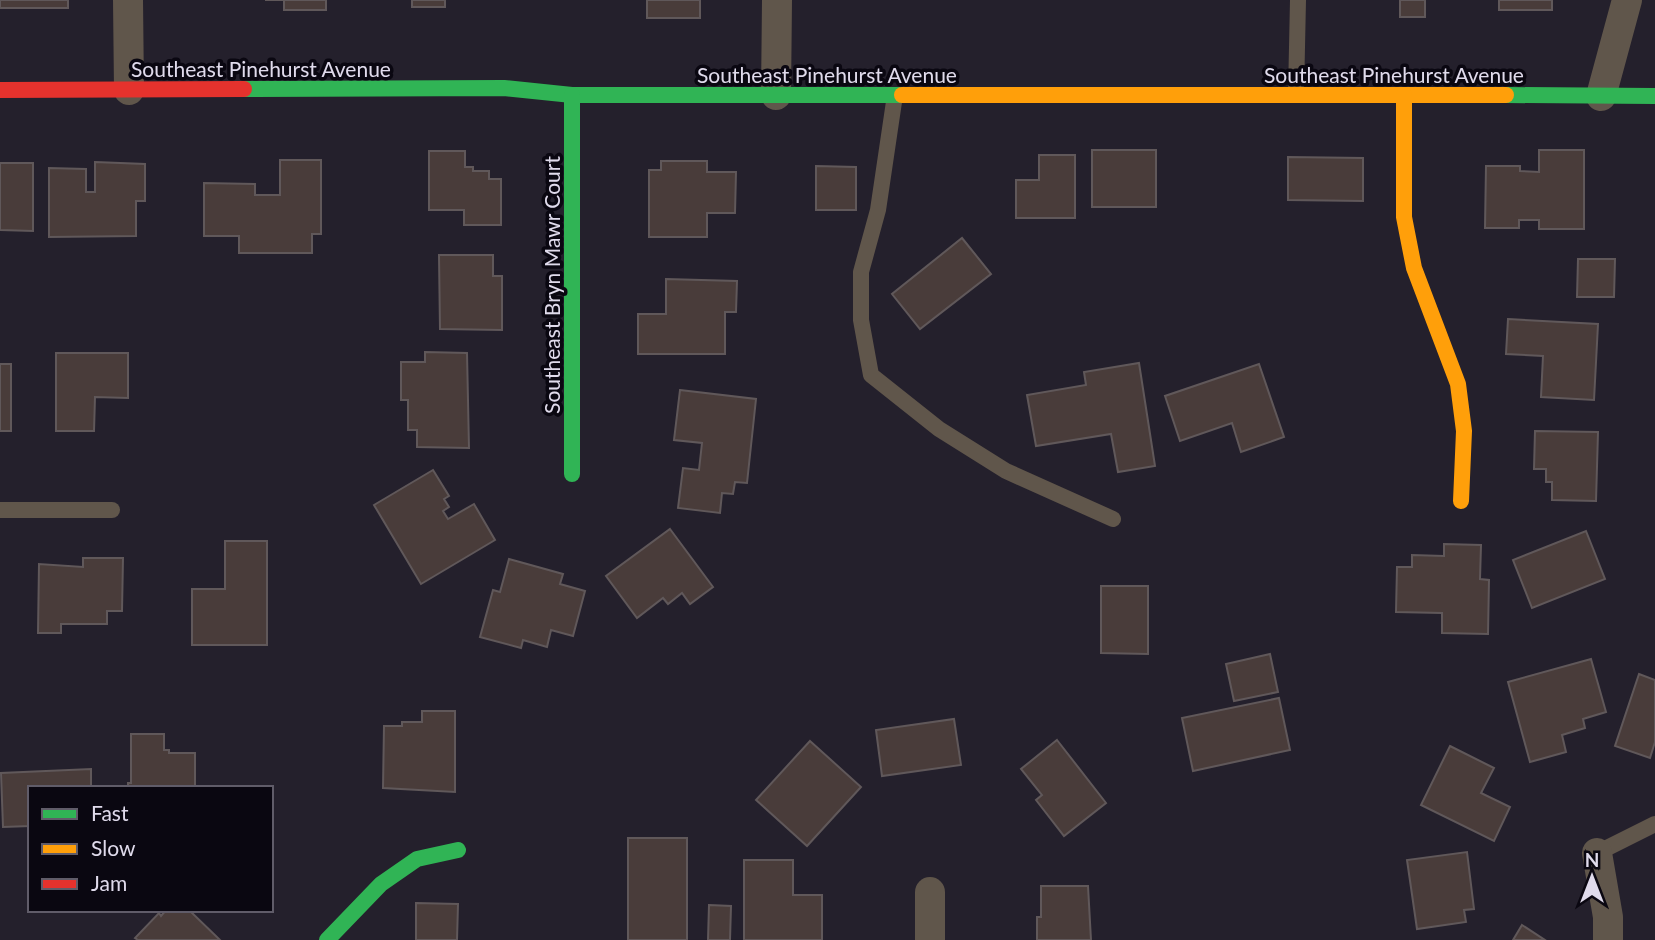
<svg xmlns="http://www.w3.org/2000/svg" width="1655" height="940" font-family="Lato,sans-serif">
	<style>
		.building { fill: #493c3a; stroke: #60585a; stroke-width: 2 }
		.lines { fill: none; stroke-linecap: round; stroke-linejoin: round }
		.lane { stroke: #60564b; stroke-width: 16 }
		.street { stroke: #60564b; stroke-width: 30 }
		.fast { stroke: #30b455; stroke-width: 16 }
		.slow { stroke: #ff9f0a; stroke-width: 16 }
		.jam { stroke: #e5322d; stroke-width: 16 }
		.labels { text-anchor: middle; dominant-baseline: central; stroke-width: 7; stroke-linejoin: round; paint-order: stroke }
		.street-label { font-size: 21px; fill: #e0dbec; stroke: #0a0711 }
	</style>
	<rect width="100%" height="100%" fill="#24202c"/>
	<g class="building">
		<rect x="0" y="0" width="68" height="8"/>
		<path d="M 265,0 L 326,0 L 326,10 L 284,10 L 284,0 Z"/>
		<rect x="412" y="0" width="33" height="7"/>
		<rect x="647" y="0" width="53" height="18"/>
		<rect x="1400" y="0" width="25" height="17"/>
		<rect x="1499" y="0" width="53" height="10"/>
		<rect x="1092" y="150" width="64" height="57"/>
		<path d="M 1539,150 L 1584,150 L 1584,229 L 1539,229 L 1539,220 L 1519,220 L 1519,228 L 1485,228 L 1486,166 L 1520,166 L 1520,171 L 1539,172 Z"/>
		<path d="M 429,151 L 465,151 L 465,167 L 473,167 L 473,171 L 489,171 L 489,179 L 501,179 L 501,225 L 464,225 L 464,210 L 429,210 Z"/>
		<path d="M 1039,155 L 1075,155 L 1075,218 L 1016,218 L 1016,180 L 1039,180 Z"/>
		<path d="M 1288,157 L 1363,158 L 1363,201 L 1288,200 Z"/>
		<path d="M 280,160 L 321,160 L 321,234 L 312,234 L 312,253 L 239,253 L 239,236 L 204,236 L 204,183 L 255,184 L 255,195 L 280,195 Z"/>
		<path d="M 661,161 L 707,161 L 707,172 L 736,172 L 735,213 L 707,213 L 707,237 L 649,237 L 649,170 L 661,170 Z"/>
		<path d="M 95,162 L 145,164 L 145,201 L 136,201 L 136,236 L 49,237 L 49,168 L 86,169 L 86,192 L 95,192 Z"/>
		<path d="M 0,163 L 33,163 L 33,231 L 0,230 Z"/>
		<path d="M 816,166 L 856,167 L 856,210 L 816,210 Z"/>
		<path d="M 962,238 L 991,274 L 920,329 L 892,294 Z"/>
		<path d="M 439,255 L 493,255 L 493,276 L 502,276 L 502,330 L 440,329 Z"/>
		<path d="M 1578,259 L 1615,259 L 1614,297 L 1577,297 Z"/>
		<path d="M 666,279 L 737,281 L 736,312 L 725,312 L 725,354 L 638,354 L 638,314 L 666,314 Z"/>
		<path d="M 1508,319 L 1598,324 L 1594,400 L 1541,397 L 1543,356 L 1506,354 Z"/>
		<path d="M 425,352 L 467,353 L 469,448 L 417,447 L 417,430 L 408,430 L 408,400 L 401,400 L 401,362 L 425,362 Z"/>
		<path d="M 56,353 L 128,353 L 128,398 L 95,397 L 94,431 L 56,431 Z"/>
		<path d="M 1139,363 L 1155,466 L 1118,472 L 1111,434 L 1036,446 L 1027,395 L 1086,385 L 1084,372 Z"/>
		<rect x="0" y="364" width="11" height="67"/>
		<path d="M 1259,364 L 1284,437 L 1241,452 L 1232,423 L 1180,441 L 1165,396 Z"/>
		<path d="M 680,390 L 756,399 L 747,483 L 735,482 L 733,494 L 722,493 L 720,513 L 678,508 L 683,468 L 699,470 L 702,443 L 674,440 Z"/>
		<path d="M 1535,431 L 1598,432 L 1596,501 L 1552,500 L 1552,482 L 1546,482 L 1546,469 L 1534,469 Z"/>
		<path d="M 433,470 L 449,496 L 444,499 L 449,507 L 443,511 L 448,519 L 474,504 L 495,540 L 421,584 L 374,505 Z"/>
		<path d="M 670,529 L 713,587 L 690,604 L 682,593 L 668,604 L 663,598 L 637,618 L 606,576 Z"/>
		<path d="M 1586,531 L 1605,579 L 1532,608 L 1513,560 Z"/>
		<path d="M 225,541 L 267,541 L 267,645 L 192,645 L 192,589 L 225,589 Z"/>
		<path d="M 1444,544 L 1481,545 L 1480,579 L 1489,580 L 1488,634 L 1442,633 L 1442,613 L 1396,612 L 1397,567 L 1412,567 L 1412,555 L 1444,556 Z"/>
		<path d="M 83,558 L 123,558 L 122,611 L 107,611 L 107,624 L 61,624 L 61,633 L 38,633 L 39,564 L 83,567 Z"/>
		<path d="M 509,559 L 563,574 L 560,584 L 585,591 L 573,636 L 551,630 L 547,647 L 523,640 L 521,648 L 480,637 L 493,590 L 500,592 Z"/>
		<path d="M 1101,586 L 1148,586 L 1148,654 L 1101,653 Z"/>
		<path d="M 1270,654 L 1278,692 L 1234,701 L 1226,664 Z"/>
		<path d="M 1591,659 L 1606,712 L 1583,719 L 1585,728 L 1562,735 L 1566,752 L 1530,762 L 1508,682 Z"/>
		<path d="M 1639,674 L 1655,680 L 1655,742 L 1650,758 L 1615,746 Z"/>
		<path d="M 1279,698 L 1290,750 L 1193,771 L 1182,718 Z"/>
		<path d="M 422,711 L 455,711 L 455,792 L 383,788 L 384,726 L 402,726 L 402,722 L 422,722 Z"/>
		<path d="M 954,719 L 961,765 L 882,776 L 876,730 Z"/>
		<path d="M 131,734 L 164,734 L 164,750 L 169,750 L 169,753 L 195,753 L 195,788 L 128,788 L 128,783 L 131,783 Z"/>
		<path d="M 1057,740 L 1106,803 L 1064,836 L 1036,800 L 1042,795 L 1021,769 Z"/>
		<path d="M 810,741 L 861,787 L 807,846 L 756,800 Z"/>
		<path d="M 1450,746 L 1494,768 L 1481,793 L 1510,807 L 1494,841 L 1421,805 Z"/>
		<path d="M 91,769 L 91,788 L 30,788 L 30,826 L 3,827 L 1,773 Z"/>
		<rect x="628" y="838" width="59" height="102"/>
		<path d="M 1467,852 L 1474,909 L 1464,910 L 1466,922 L 1417,929 L 1407,860 Z"/>
		<path d="M 744,860 L 793,860 L 793,895 L 822,895 L 822,940 L 744,940 Z"/>
		<path d="M 1041,886 L 1088,886 L 1091,940 L 1037,940 L 1037,917 L 1041,917 Z"/>
		<path d="M 416,903 L 458,904 L 457,940 L 416,940 Z"/>
		<path d="M 709,905 L 731,906 L 730,940 L 708,940 Z"/>
		<path d="M 166,910 L 189,910 L 220,940 L 138,940 L 135,938 L 159,913 L 161,916 Z"/>
		<path d="M 1522,925 L 1545,940 L 1513,940 Z"/>
	</g>
	<g class="lines">
		<g class="lane">
			<path d="M 1296,94 L 1298,0"/>
			<path d="M 895,95 L 878,210 L 861,272 L 861,320 L 871,375 L 939,429 L 1006,471 L 1113,519"/>
			<path d="M 0,510 L 112,510"/>
			<path d="M 1597,853 L 1655,824"/>
		</g>
		<g class="street">
			<path d="M 128,0 L 129,90"/>
			<path d="M 776,95 L 777,0"/>
			<path d="M 1601,96 L 1627,0"/>
			<path d="M 1597,853 L 1608,917 L 1608,940"/>
			<path d="M 930,940 L 930,892"/>
		</g>
		<g class="fast">
			<path d="M 244,89 L 504,88 L 572,95 L 902,95"/>
			<path d="M 572,95 L 572,474"/>
			<path d="M 1506,95 L 1655,96"/>
			<path d="M 327,940 L 381,884 L 417,859 L 458,850"/>
		</g>
		<g class="slow">
			<path d="M 902,95 L 1506,95"/>
			<path d="M 1404,95 L 1404,217 L 1414,268 L 1458,384 L 1464,431 L 1461,501"/>
		</g>
		<path class="jam" d="M 0,90 L 244,89"/>
	</g>
	<g class="labels">
		<g class="street-label">
			<text x="261" y="68">Southeast Pinehurst Avenue</text>
			<text x="827" y="74">Southeast Pinehurst Avenue</text>
			<text x="1394" y="74">Southeast Pinehurst Avenue</text>
			<text transform="translate(551 285) rotate(-90)">Southeast Bryn Mawr Court</text>
		</g>
	</g>
	<rect x="28" y="786" width="245" height="126" fill="#0a0711" stroke="#605c69" stroke-width="2"/>
	<rect x="42" y="809" width="35" height="10" fill="#30b455" stroke="#605c69" stroke-width="2"/>
	<text x="91" y="821" font-size="21" fill="#e0dbec">Fast</text>
	<rect x="42" y="844" width="35" height="10" fill="#ff9f0a" stroke="#605c69" stroke-width="2"/>
	<text x="91" y="856" font-size="21" fill="#e0dbec">Slow</text>
	<rect x="42" y="879" width="35" height="10" fill="#e5322d" stroke="#605c69" stroke-width="2"/>
	<text x="91" y="891" font-size="21" fill="#e0dbec">Jam</text>
	<g transform="translate(1592 877)" stroke="#0a0711" stroke-width="5" paint-order="stroke">
	<path d="M0-5L12 26L0 18L-12 26Z" fill="#e0dbec"/>
	<text y="-10" font-size="19" font-weight="bold" text-anchor="middle" fill="#e0dbec">N</text>
	</g>
</svg>
